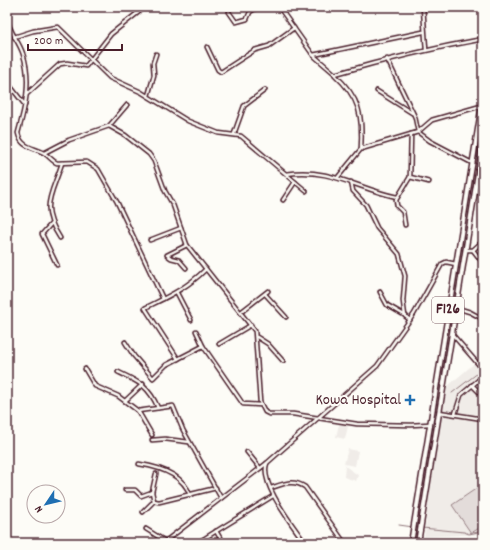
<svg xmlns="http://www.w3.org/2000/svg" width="490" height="550" font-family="Dekko,sans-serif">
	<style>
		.built { fill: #f0ece8 }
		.green { fill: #e3dcda; stroke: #967e82 }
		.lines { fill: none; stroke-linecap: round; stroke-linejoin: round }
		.stream { stroke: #91777b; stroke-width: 1 }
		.minor-casing { stroke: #4a1f2b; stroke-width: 5.5 }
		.primary-casing { stroke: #4a1f2b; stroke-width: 7 }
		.minor { stroke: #fdfcf7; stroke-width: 2.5 }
		.primary { stroke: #fdfcf7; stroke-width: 4 }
		.poi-dot { fill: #1f6fb2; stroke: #fdfcf7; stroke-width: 1.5 }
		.labels { text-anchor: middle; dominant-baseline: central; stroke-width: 4; stroke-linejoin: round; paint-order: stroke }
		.shield { fill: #fdfcf7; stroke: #806168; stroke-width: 1 }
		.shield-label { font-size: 15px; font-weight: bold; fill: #4a1f2b }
		.poi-label { font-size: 16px; fill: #4a1f2b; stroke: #fdfcf7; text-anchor: end }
	</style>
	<rect width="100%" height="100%" fill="#fdfcf7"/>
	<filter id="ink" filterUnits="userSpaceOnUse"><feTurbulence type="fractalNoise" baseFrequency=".025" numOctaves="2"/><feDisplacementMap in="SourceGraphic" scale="8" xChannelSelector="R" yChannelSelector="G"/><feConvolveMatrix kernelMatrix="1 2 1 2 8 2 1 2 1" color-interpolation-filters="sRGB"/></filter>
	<g filter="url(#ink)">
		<g class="built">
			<path d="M 483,356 L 483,534 L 424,537 L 442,391 Z"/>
			<path d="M 340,420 L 349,422 L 345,439 L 336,437 Z"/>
			<path d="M 348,449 L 358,451 L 355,466 L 344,464 Z"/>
			<path d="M 345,466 L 358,475 L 356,481 L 344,477 Z"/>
		</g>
		<path class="green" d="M 480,486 L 483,489 L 483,526 L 471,533 L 452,505 Z"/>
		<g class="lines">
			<g class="stream">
				<path d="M 452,393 L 483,369"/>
				<path d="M 399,525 L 413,527"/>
				<path d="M 422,528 L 464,532 L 469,534 L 483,531"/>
			</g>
			<defs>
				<g id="minor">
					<path d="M 279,7 L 313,55 L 335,74 C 384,60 433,48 483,39"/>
					<path d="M 423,7 L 426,50"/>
					<path d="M 229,12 L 236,22 L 247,19 L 250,12 L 258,7"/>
					<path d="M 283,12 L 290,7"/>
					<path d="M 7,18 C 9,32 19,41 23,54 C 32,81 25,108 18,133 C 21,148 33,147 44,153 C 49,156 52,161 57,163 L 87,162 L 98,169 L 117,202 L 163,299"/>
					<path d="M 14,37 L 33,31 L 58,27 L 110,78 L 141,92 L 188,121 L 218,133 L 241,136 L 306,191"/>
					<path d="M 207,47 L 218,70 L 221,72 L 255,50 L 269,46 L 294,28"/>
					<path d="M 313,55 L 423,32"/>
					<path d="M 387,59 L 415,117 L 418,132 L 430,141 L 472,163"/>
					<path d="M 335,75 C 360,98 363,116 361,149 L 338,177"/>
					<path d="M 7,82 L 25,105"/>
					<path d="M 377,91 L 412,113"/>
					<path d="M 27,94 L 60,64 L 67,63 L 86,66 L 111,34 L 145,7"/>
					<path d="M 148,96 L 154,75 L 153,63 L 156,54"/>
					<path d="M 109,126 L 125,135 L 149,154 L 154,161 L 165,191 L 173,205 L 187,245 L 255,331 L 260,402 L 265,412 L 269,414 L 293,414 L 357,424 L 411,425 L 430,424"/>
					<path d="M 234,134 L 244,106 L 265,90"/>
					<path d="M 411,134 L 410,177 L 429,182"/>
					<path d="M 361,149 L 418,132 L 432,120 L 481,106"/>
					<path d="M 44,153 L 69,140 L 109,126 L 127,105"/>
					<path d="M 286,174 C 330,167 357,189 397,197"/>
					<path d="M 351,182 L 353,191 L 366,205 L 377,228 L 399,254 L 405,276 L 403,301 L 405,316 L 410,320"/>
					<path d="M 283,200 L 295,182"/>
					<path d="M 51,224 L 42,234 L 57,265"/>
					<path d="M 405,225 L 403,212 L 397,206 L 396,200 L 410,177"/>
					<path d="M 60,238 C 39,206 52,195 62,163"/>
					<path d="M 150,240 L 181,228"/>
					<path d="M 466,250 L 473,250 L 483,241"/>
					<path d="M 473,250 L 483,263"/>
					<path d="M 186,268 L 179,260 L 171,258 L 167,255 L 187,245"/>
					<path d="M 380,292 L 387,305 L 406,316"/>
					<path d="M 177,293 L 191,320"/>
					<path d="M 265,294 L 286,317"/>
					<path d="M 457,308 L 470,312 L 483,319"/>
					<path d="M 241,312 L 268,291"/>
					<path d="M 196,331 L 203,346"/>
					<path d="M 452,334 L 479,365"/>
					<path d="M 257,337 L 268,344 L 283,361"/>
					<path d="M 125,342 L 134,356 L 153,378 L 166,365 L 203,346 L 243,404 L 261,405"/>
					<path d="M 219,344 L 251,325"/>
					<path d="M 178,359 L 145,308 C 169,296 187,288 206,269"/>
					<path d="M 85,369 L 95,386 L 118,396 L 138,411 L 173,406 L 183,430 L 221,498"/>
					<path d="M 118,372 C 139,382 149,386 158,408"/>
					<path d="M 472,385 L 479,392 L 483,392"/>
					<path d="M 125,401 L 143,384"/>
					<path d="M 138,411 L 152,435"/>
					<path d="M 439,412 L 483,419"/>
					<path d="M 455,414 L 461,395 L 483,376"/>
					<path d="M 152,440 L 165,439 L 189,442"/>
					<path d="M 247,452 L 260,468"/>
					<path d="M 139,464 C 159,467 183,474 190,495"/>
					<path d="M 271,488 C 283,484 293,479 305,487 L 344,542"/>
					<path d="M 125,490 L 135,490 L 141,496 L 152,492"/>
					<path d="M 154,501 L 159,502 L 216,488"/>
					<path d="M 154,501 L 152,492 L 156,474"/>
					<path d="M 143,512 L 154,501"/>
					<path d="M 146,529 L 165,541"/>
					<path d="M 216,531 L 223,543"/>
					<path d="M 163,543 L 267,463"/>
					<path d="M 197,543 L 273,496"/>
					<path d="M 278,543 L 279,543"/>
					<path d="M 305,543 C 293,525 259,484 267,463 L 377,366 L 414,314 L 442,264 L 446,262 L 456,264"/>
				</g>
				<g id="primary">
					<path d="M 411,543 L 483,98"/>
					<path d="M 418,543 L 483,142"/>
				</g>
			</defs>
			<use href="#minor" class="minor-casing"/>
			<use href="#primary" class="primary-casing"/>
			<use href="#minor" class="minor"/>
			<use href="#primary" class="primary"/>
		</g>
	</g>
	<path class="poi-dot" d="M408 394h4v4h4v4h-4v4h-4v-4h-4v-4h4z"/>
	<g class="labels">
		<rect class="shield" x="432" y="297" width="32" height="26" rx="3"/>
		<g class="shield-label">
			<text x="448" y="310">F126</text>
		</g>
		<g class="poi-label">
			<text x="401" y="400">Kowa Hospital</text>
		</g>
	</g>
	<rect width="490" height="550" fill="none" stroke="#fdfcf7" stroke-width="24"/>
	<rect x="12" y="12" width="466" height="526" fill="none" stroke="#4a1f2b" stroke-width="1.5" filter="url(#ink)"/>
	<g transform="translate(46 504) rotate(235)"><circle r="19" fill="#fdfcf7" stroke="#b5a4a5"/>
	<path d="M0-3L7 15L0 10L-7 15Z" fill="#1f6fb2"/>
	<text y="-6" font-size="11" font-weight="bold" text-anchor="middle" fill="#4a1f2b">N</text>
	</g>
	<path d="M28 44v6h94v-6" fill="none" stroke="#4a1f2b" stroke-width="2"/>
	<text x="34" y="44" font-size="12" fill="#4a1f2b" stroke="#fdfcf7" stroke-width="3" paint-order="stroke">200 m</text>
</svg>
